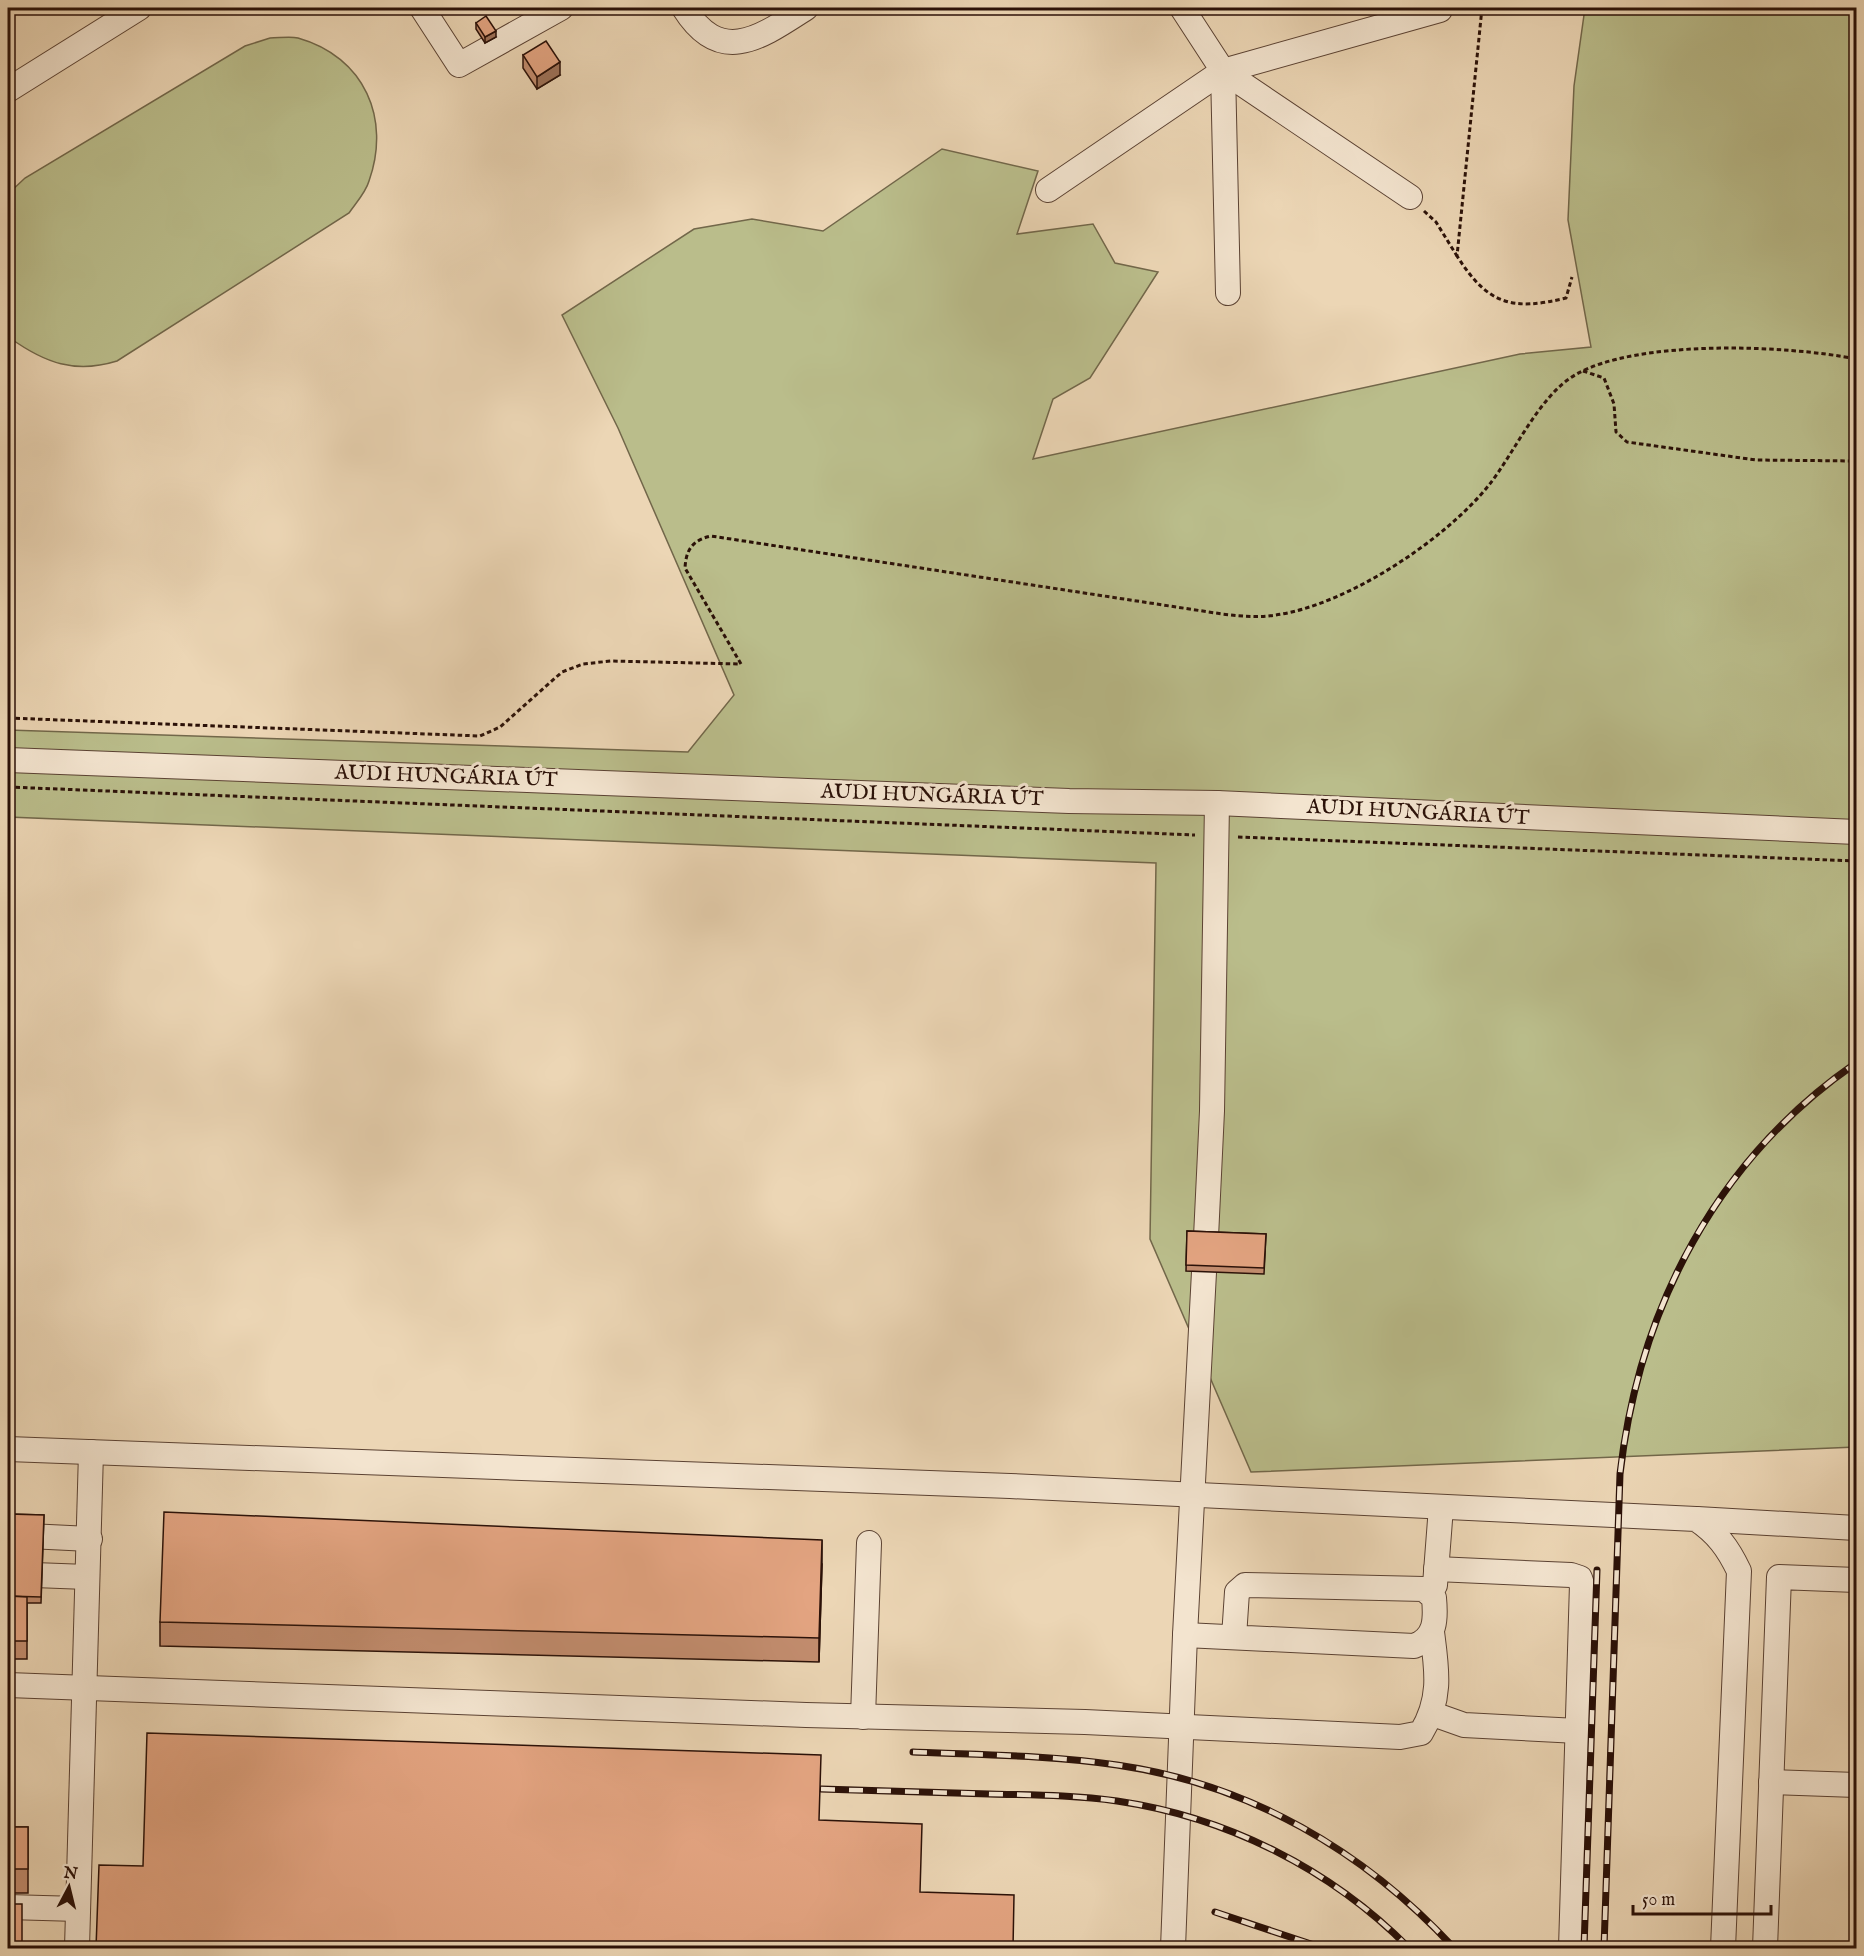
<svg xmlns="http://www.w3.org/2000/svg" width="1864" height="1956" font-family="'IM FELL English',serif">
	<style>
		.green { fill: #babd8b; stroke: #72674a; stroke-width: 1.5 }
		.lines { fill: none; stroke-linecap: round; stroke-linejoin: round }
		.minor-casing { stroke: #5b4233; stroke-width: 26 }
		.path { stroke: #2b1108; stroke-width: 3; stroke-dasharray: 4.5 3; stroke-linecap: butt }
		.minor { stroke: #f3e4cf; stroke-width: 24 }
		.rail-casing { stroke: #2b1108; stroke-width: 7 }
		.rail { stroke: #f3e4cf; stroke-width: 4.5; stroke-dasharray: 14; stroke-linecap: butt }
		.wall { fill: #c38d6f; stroke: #2b1108; stroke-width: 1.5 }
		.shaded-wall { fill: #9f735a; stroke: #2b1108; stroke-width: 1.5 }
		.building { fill: #e3a481; stroke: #2b1108; stroke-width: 1.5 }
		.labels { text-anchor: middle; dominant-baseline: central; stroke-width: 6; stroke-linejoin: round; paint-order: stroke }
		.street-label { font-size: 21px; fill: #2b1108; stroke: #f3e4cf }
	</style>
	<rect width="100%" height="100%" fill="#ecd6b5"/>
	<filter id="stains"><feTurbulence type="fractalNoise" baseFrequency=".00333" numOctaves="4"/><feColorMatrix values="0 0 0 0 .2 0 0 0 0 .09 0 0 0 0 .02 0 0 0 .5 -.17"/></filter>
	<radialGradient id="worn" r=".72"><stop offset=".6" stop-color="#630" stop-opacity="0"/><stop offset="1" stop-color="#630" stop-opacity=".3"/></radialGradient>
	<g class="green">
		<path d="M 1585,8 L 1856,8 L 1856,1447 L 1251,1472 L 1150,1239 L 1156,863 L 8,817 L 8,730 L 688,752 L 734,695 L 618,428 L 562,315 L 694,229 L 752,219 L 823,231 L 942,149 L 1038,171 L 1017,234 L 1093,224 L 1115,263 L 1158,272 L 1090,378 L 1053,399 L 1033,459 L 1520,354 L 1591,347 L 1568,220 L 1574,86 Z"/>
		<path d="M 270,38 C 279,38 290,36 298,38 C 365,57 391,119 369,181 C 366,192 356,203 349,213 L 117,361 C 75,374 45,363 10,338 L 8,194 L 25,178 L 245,46 Z"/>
	</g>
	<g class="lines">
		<defs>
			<g id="minor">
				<path d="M 422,8 L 459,65 L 561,8"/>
				<path d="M 684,8 C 721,67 761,37 806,8"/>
				<path d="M 1223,71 L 1410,197"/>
				<path d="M 1223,71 L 1440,10"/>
				<path d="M 1223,71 L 1228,293"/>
				<path d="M 8,90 L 139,8"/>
				<path d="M 1048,190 L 1223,71 L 1182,8"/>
				<path d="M 8,760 L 1069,801 L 1217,803 L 1856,832"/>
				<path d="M 1206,1237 L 1212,1111 L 1217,803"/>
				<path d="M 8,1449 L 1010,1486 L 1696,1519 C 1717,1533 1728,1548 1739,1571 L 1723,1948"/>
				<path d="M 1697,1519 L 1856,1528"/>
				<path d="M 8,1535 L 90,1539"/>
				<path d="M 1436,1569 L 1571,1575 L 1580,1578 L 1582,1584 L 1571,1948"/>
				<path d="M 8,1574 L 87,1577"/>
				<path d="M 1435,1585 L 1441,1507"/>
				<path d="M 1185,1635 L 1414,1646 C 1436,1638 1436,1619 1434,1598 L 1424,1589 L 1245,1585 L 1237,1592 L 1234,1637"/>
				<path d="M 8,1685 L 806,1715 L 1085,1722 L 1400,1737 L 1421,1733 C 1442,1699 1437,1670 1432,1632"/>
				<path d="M 1433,1714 L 1464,1725 L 1578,1731"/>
				<path d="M 863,1717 L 869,1543"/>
				<path d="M 1771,1782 L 1856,1785"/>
				<path d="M 8,1907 L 78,1909"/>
				<path d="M 77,1948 L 91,1452"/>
				<path d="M 1173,1948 L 1185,1635 L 1204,1272"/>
				<path d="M 1765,1948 L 1779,1577 L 1856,1580"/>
			</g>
		</defs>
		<use href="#minor" class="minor-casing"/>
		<g class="path">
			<path d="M 1482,8 L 1457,256 C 1488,305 1512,311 1566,298 L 1572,277"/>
			<path d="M 1424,211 L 1436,222 L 1457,256"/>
			<path d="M 1583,371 L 1604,378 L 1614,404 L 1616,432 L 1627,442 L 1756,460 L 1856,461"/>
			<path d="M 741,664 L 685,568 C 686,549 693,540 711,536 L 1222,614 C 1240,616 1258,618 1276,615 C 1347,605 1445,540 1489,485 C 1515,452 1539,396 1575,375 C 1636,339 1787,345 1856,359"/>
			<path d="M 8,718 L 480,736 L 500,727 L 562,672 L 583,664 L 611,661 L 740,664"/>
			<path d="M 8,787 L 1195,835"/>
			<path d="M 1238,837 L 1856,861"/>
		</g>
		<use href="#minor" class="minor"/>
		<defs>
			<g id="rail">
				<path d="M 913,1752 C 981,1755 1050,1755 1117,1765 C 1250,1784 1364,1851 1454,1948"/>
				<path d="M 821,1789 C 877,1791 933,1792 989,1794 C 1032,1795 1075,1795 1117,1801 C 1227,1817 1331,1869 1409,1948"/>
				<path d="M 1215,1912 L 1323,1948"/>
				<path d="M 1584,1948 L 1597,1570"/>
				<path d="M 1604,1948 L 1620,1474 C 1639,1307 1717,1159 1856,1063"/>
			</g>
		</defs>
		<use href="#rail" class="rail-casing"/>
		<use href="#rail" class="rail"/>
	</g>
	<g class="wall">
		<path d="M 476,23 L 496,37 L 485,43 L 476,29 Z"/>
		<path d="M 523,55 L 560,75 L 537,89 L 523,68 Z"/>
		<path d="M 1187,1231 L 1266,1234 L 1264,1274 L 1186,1271 Z"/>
		<path d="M 8,1514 L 44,1515 L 41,1603 L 27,1603 L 27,1659 L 8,1659 Z"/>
		<path d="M 822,1564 L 819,1662 L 160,1646 L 160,1622 Z"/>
		<rect x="8" y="1827" width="20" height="66"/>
	</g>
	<g class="shaded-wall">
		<path d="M 496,31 L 496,37 L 485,43 L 485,37 Z"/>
		<path d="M 560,62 L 560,75 L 537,89 L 537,77 Z"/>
		<path d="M 822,1540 L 822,1564 L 819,1662 L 819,1638 Z"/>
	</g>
	<g class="building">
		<path d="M 486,16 L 496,31 L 485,37 L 476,23 Z"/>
		<path d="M 546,41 L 560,62 L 537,77 L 523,55 Z"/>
		<path d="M 1187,1231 L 1266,1234 L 1264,1268 L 1186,1265 Z"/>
		<path d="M 164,1512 L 822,1540 L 819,1638 L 160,1622 Z"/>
		<path d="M 8,1514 L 44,1515 L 41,1597 L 8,1596 Z"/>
		<path d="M 8,1596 L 27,1597 L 27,1641 L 8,1641 Z"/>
		<path d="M 147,1733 L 821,1755 L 819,1820 L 922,1824 L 920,1892 L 1014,1895 L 1013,1948 L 96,1948 L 99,1865 L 143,1866 Z"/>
		<rect x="8" y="1827" width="20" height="42"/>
		<rect x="8" y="1904" width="14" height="44"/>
	</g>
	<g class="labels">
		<g class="street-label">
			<text transform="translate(446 777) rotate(2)">AUDI HUNGÁRIA ÚT</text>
			<text transform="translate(932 796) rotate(2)">AUDI HUNGÁRIA ÚT</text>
			<text transform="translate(1418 813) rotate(3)">AUDI HUNGÁRIA ÚT</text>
		</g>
	</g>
	<rect width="1864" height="1956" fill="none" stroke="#ecd6b5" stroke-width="30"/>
	<rect x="9" y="9" width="1846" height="1938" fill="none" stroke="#2b1108" stroke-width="3"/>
	<rect x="15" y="15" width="1834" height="1926" fill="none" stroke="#2b1108" stroke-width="1.5"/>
	<g transform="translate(69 1887) rotate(7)" stroke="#f3e4cf" stroke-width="4.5" paint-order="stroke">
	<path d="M0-4.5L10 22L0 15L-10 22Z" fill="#2b1108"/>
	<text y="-9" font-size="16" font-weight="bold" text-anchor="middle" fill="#2b1108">N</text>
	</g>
	<path d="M1633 1905v9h138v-9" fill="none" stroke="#2b1108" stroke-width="3"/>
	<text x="1642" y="1905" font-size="18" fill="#2b1108" stroke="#f3e4cf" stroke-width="4.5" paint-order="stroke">50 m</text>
	<rect width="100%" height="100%" filter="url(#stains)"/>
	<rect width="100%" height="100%" fill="url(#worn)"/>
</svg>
